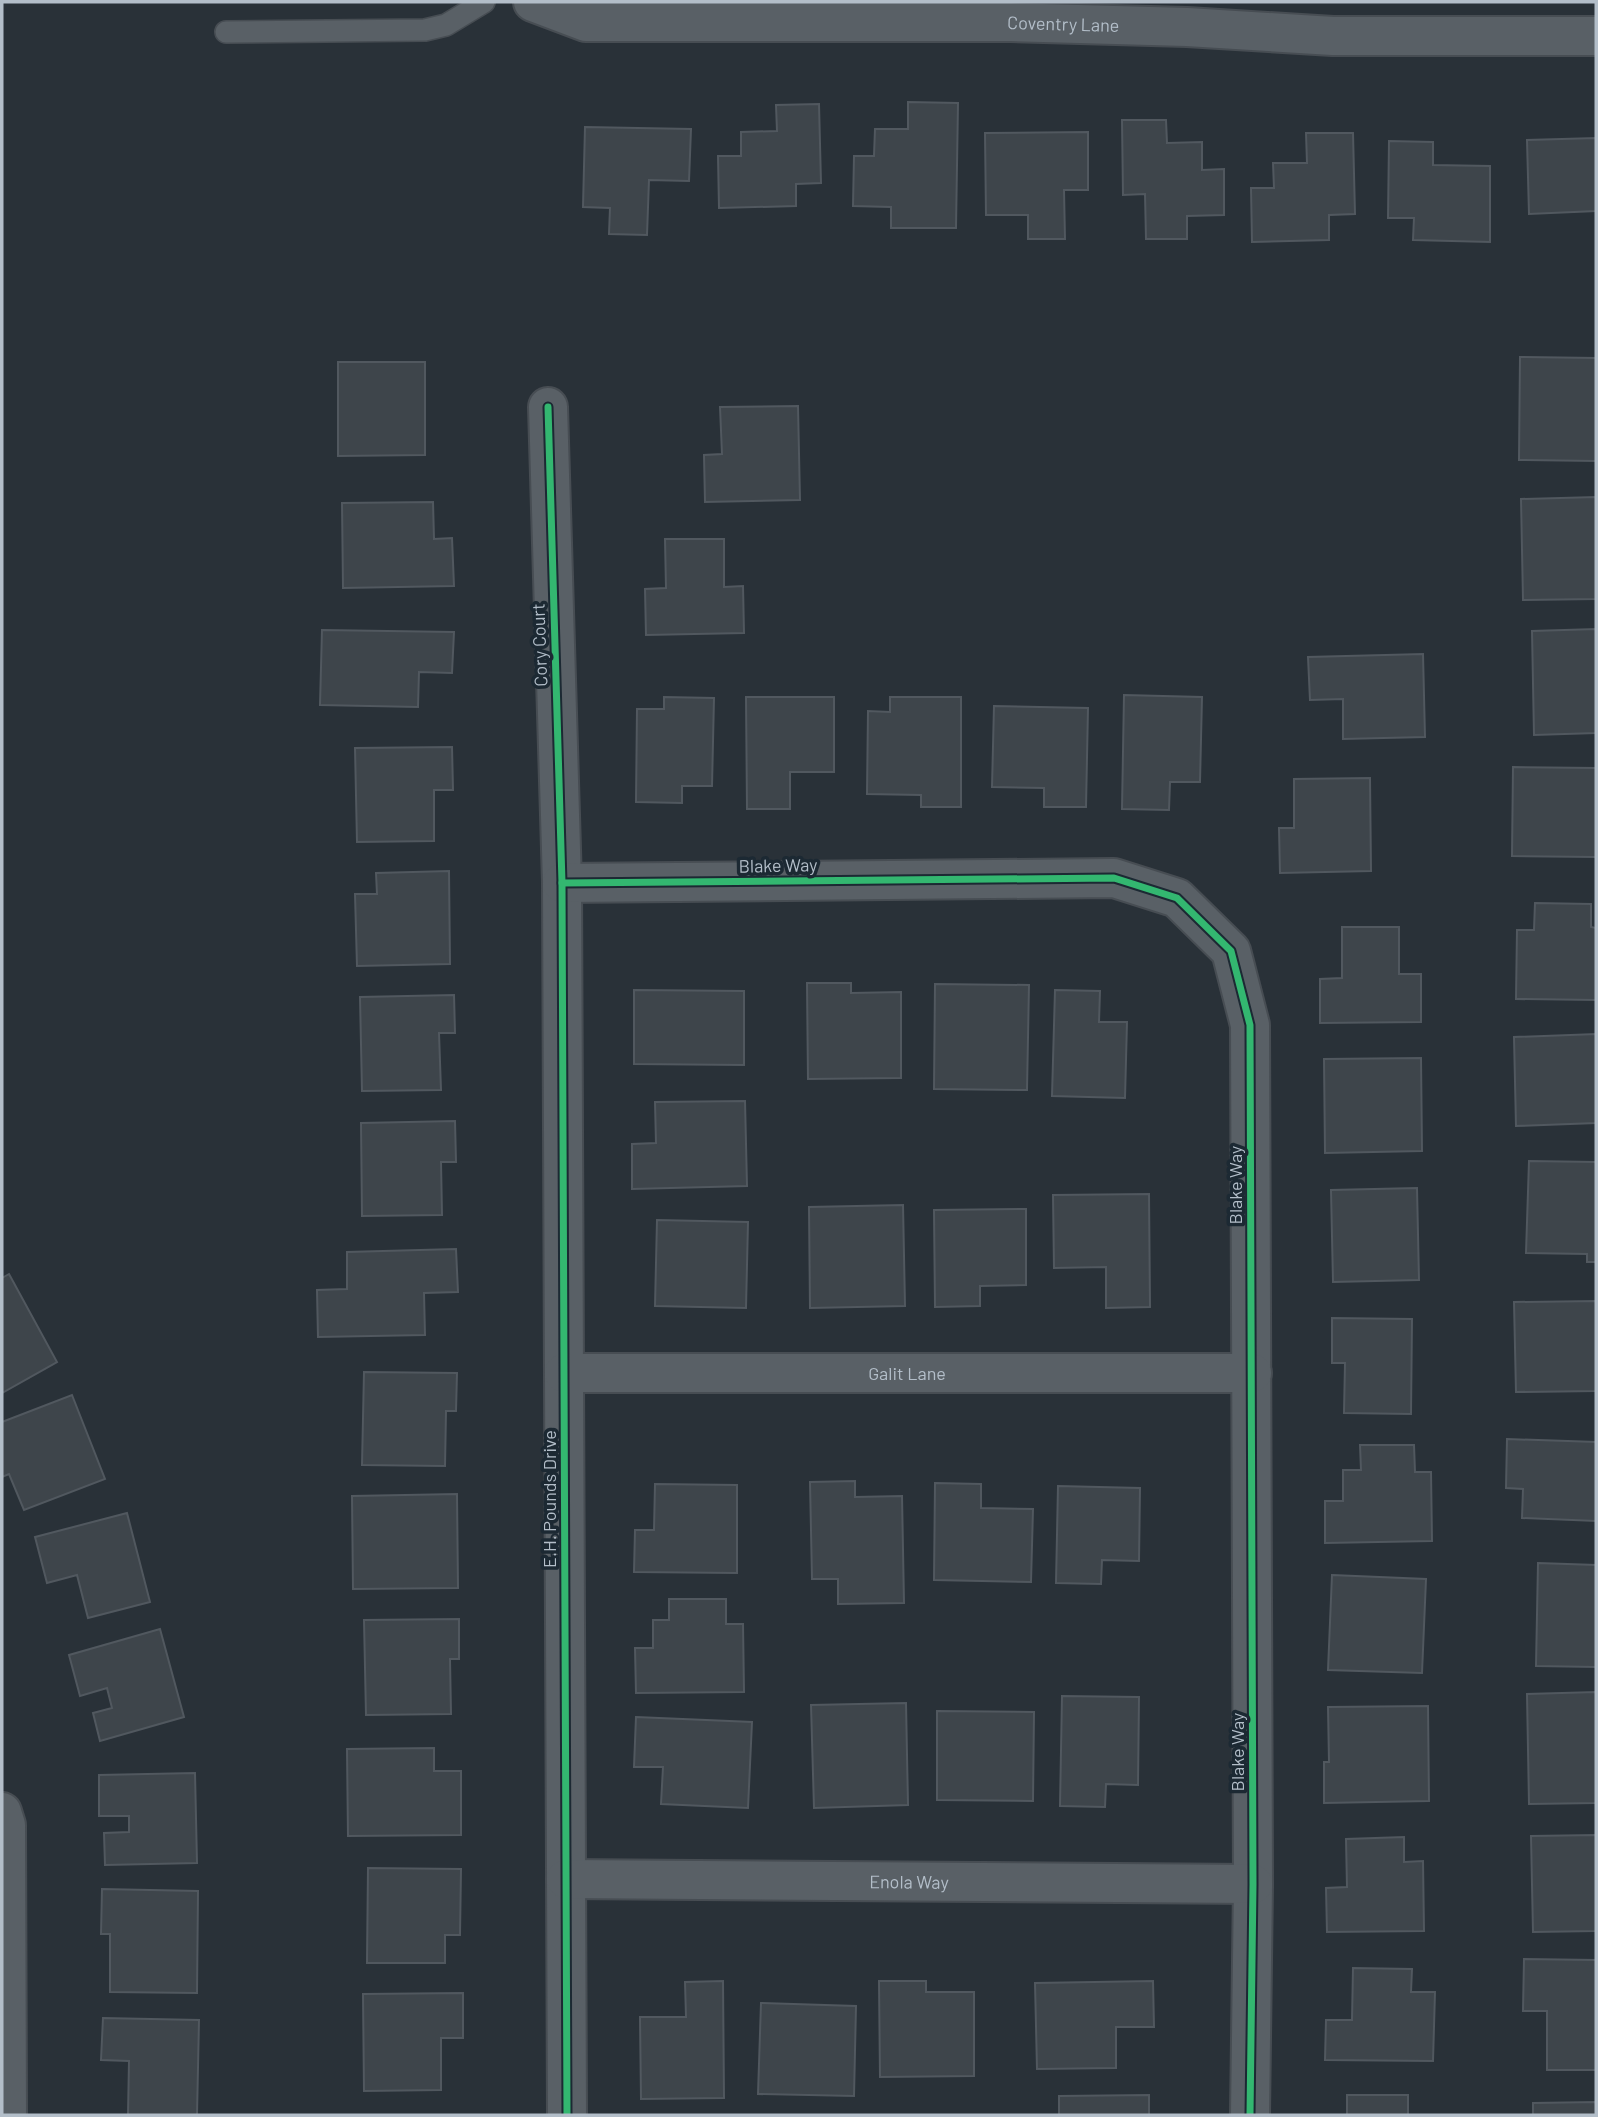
<svg xmlns="http://www.w3.org/2000/svg" width="1598" height="2117" font-family="Barlow,sans-serif">
	<style>
		.building { fill: #3e454b; stroke: #51585f; stroke-width: 2 }
		.lines { fill: none; stroke-linecap: round; stroke-linejoin: round }
		.service-casing { stroke: #474d53; stroke-width: 24 }
		.minor-casing { stroke: #474d53; stroke-width: 42 }
		.service { stroke: #596066; stroke-width: 21 }
		.minor { stroke: #596066; stroke-width: 38 }
		.cycleway-casing { stroke: #1c2933; stroke-width: 11 }
		.cycleway { stroke: #33b770; stroke-width: 7 }
		.labels { text-anchor: middle; dominant-baseline: central; stroke-width: 7; stroke-linejoin: round; paint-order: stroke }
		.street-label { font-size: 18px; fill: #b3bec9; stroke: #1c2933 }
	</style>
	<rect width="100%" height="100%" fill="#293138"/>
	<g class="building">
		<path d="M 908,102 L 958,103 L 956,228 L 891,228 L 891,207 L 853,206 L 854,156 L 874,156 L 875,129 L 908,129 Z"/>
		<path d="M 819,104 L 821,183 L 796,184 L 796,206 L 719,208 L 718,156 L 741,156 L 741,132 L 777,131 L 776,105 Z"/>
		<path d="M 1122,120 L 1166,120 L 1167,143 L 1202,142 L 1202,170 L 1224,169 L 1224,215 L 1187,216 L 1187,239 L 1146,239 L 1145,194 L 1123,195 Z"/>
		<path d="M 585,127 L 691,129 L 689,181 L 649,180 L 647,235 L 609,234 L 610,208 L 583,207 Z"/>
		<path d="M 1088,132 L 1088,190 L 1064,190 L 1065,239 L 1028,239 L 1028,215 L 986,215 L 985,133 Z"/>
		<path d="M 1306,133 L 1353,133 L 1355,214 L 1329,215 L 1329,240 L 1252,242 L 1251,188 L 1274,188 L 1273,163 L 1307,163 Z"/>
		<path d="M 1596,138 L 1596,211 L 1529,214 L 1527,140 Z"/>
		<path d="M 1389,141 L 1433,142 L 1433,165 L 1490,166 L 1490,242 L 1413,240 L 1414,218 L 1388,218 Z"/>
		<path d="M 1520,357 L 1596,358 L 1596,461 L 1519,460 Z"/>
		<path d="M 338,362 L 425,362 L 425,455 L 338,456 Z"/>
		<path d="M 798,406 L 800,500 L 705,502 L 704,455 L 722,454 L 720,407 Z"/>
		<path d="M 1596,497 L 1596,599 L 1523,600 L 1521,499 Z"/>
		<path d="M 433,502 L 434,539 L 452,538 L 454,586 L 343,588 L 342,503 Z"/>
		<path d="M 665,539 L 724,539 L 724,587 L 743,586 L 744,633 L 646,635 L 645,589 L 666,588 Z"/>
		<path d="M 1596,629 L 1596,733 L 1534,735 L 1532,631 Z"/>
		<path d="M 322,630 L 454,632 L 452,673 L 419,672 L 418,707 L 320,705 Z"/>
		<path d="M 1423,654 L 1425,737 L 1343,739 L 1343,699 L 1310,700 L 1308,657 Z"/>
		<path d="M 1124,695 L 1202,697 L 1200,782 L 1170,782 L 1169,810 L 1122,809 Z"/>
		<path d="M 664,697 L 714,698 L 712,786 L 682,786 L 682,803 L 636,802 L 637,709 L 664,709 Z"/>
		<path d="M 746,697 L 834,697 L 834,772 L 790,772 L 790,809 L 747,809 Z"/>
		<path d="M 890,697 L 961,697 L 961,807 L 921,807 L 921,795 L 867,794 L 868,711 L 890,712 Z"/>
		<path d="M 994,706 L 1088,708 L 1086,807 L 1044,807 L 1044,788 L 992,787 Z"/>
		<path d="M 452,747 L 453,790 L 434,790 L 434,841 L 357,842 L 355,748 Z"/>
		<path d="M 1513,767 L 1596,768 L 1596,857 L 1512,856 Z"/>
		<path d="M 1370,778 L 1371,871 L 1280,873 L 1279,828 L 1294,828 L 1294,779 Z"/>
		<path d="M 449,871 L 450,964 L 357,966 L 355,894 L 377,894 L 376,873 Z"/>
		<path d="M 1535,903 L 1591,904 L 1591,927 L 1596,928 L 1596,1000 L 1516,999 L 1517,930 L 1534,930 Z"/>
		<path d="M 1342,927 L 1399,927 L 1399,974 L 1421,974 L 1421,1022 L 1320,1023 L 1320,979 L 1342,978 Z"/>
		<path d="M 807,983 L 851,983 L 851,993 L 901,992 L 901,1078 L 808,1079 Z"/>
		<path d="M 935,984 L 1029,985 L 1027,1090 L 934,1089 Z"/>
		<path d="M 634,990 L 744,991 L 744,1065 L 634,1064 Z"/>
		<path d="M 1055,990 L 1100,991 L 1099,1022 L 1127,1022 L 1125,1098 L 1052,1096 Z"/>
		<path d="M 454,995 L 455,1033 L 439,1033 L 441,1090 L 362,1091 L 360,997 Z"/>
		<path d="M 1596,1034 L 1596,1123 L 1516,1126 L 1514,1037 Z"/>
		<path d="M 1421,1058 L 1422,1151 L 1325,1153 L 1324,1059 Z"/>
		<path d="M 745,1101 L 747,1186 L 632,1189 L 632,1144 L 656,1143 L 655,1102 Z"/>
		<path d="M 455,1121 L 456,1162 L 441,1162 L 442,1215 L 362,1216 L 361,1123 Z"/>
		<path d="M 1529,1161 L 1596,1162 L 1596,1262 L 1587,1262 L 1587,1254 L 1526,1253 Z"/>
		<path d="M 1417,1188 L 1419,1280 L 1333,1282 L 1331,1190 Z"/>
		<path d="M 1149,1194 L 1150,1307 L 1106,1308 L 1106,1267 L 1054,1268 L 1053,1195 Z"/>
		<path d="M 903,1205 L 905,1306 L 810,1308 L 809,1207 Z"/>
		<path d="M 1026,1209 L 1026,1285 L 980,1286 L 980,1306 L 935,1307 L 934,1210 Z"/>
		<path d="M 657,1220 L 748,1222 L 746,1308 L 655,1306 Z"/>
		<path d="M 456,1249 L 458,1292 L 424,1293 L 425,1335 L 318,1337 L 317,1290 L 347,1289 L 347,1252 Z"/>
		<path d="M 9,1274 L 57,1362 L 2,1393 L 2,1278 Z"/>
		<path d="M 1596,1301 L 1596,1391 L 1516,1392 L 1514,1302 Z"/>
		<path d="M 1332,1318 L 1412,1319 L 1411,1414 L 1344,1413 L 1345,1363 L 1332,1363 Z"/>
		<path d="M 364,1372 L 457,1373 L 456,1411 L 446,1411 L 445,1466 L 362,1465 Z"/>
		<path d="M 72,1395 L 105,1479 L 24,1510 L 9,1474 L 2,1477 L 2,1422 Z"/>
		<path d="M 1507,1439 L 1596,1442 L 1596,1521 L 1522,1518 L 1523,1489 L 1506,1488 Z"/>
		<path d="M 1360,1445 L 1414,1445 L 1415,1472 L 1431,1472 L 1432,1541 L 1325,1543 L 1325,1501 L 1343,1501 L 1343,1470 L 1361,1470 Z"/>
		<path d="M 855,1481 L 855,1497 L 902,1496 L 904,1603 L 838,1604 L 838,1579 L 812,1579 L 810,1482 Z"/>
		<path d="M 935,1483 L 981,1484 L 981,1508 L 1033,1509 L 1031,1582 L 934,1580 Z"/>
		<path d="M 655,1484 L 737,1485 L 737,1573 L 634,1572 L 635,1530 L 654,1530 Z"/>
		<path d="M 1058,1486 L 1140,1488 L 1139,1561 L 1102,1560 L 1101,1584 L 1056,1583 Z"/>
		<path d="M 457,1494 L 458,1588 L 353,1589 L 352,1496 Z"/>
		<path d="M 127,1513 L 150,1602 L 88,1618 L 77,1575 L 47,1583 L 35,1537 Z"/>
		<path d="M 1538,1563 L 1596,1565 L 1596,1667 L 1536,1666 Z"/>
		<path d="M 1332,1575 L 1426,1579 L 1422,1673 L 1328,1670 Z"/>
		<path d="M 669,1599 L 726,1599 L 726,1624 L 743,1624 L 744,1692 L 636,1693 L 635,1648 L 653,1648 L 653,1620 L 669,1620 Z"/>
		<path d="M 459,1619 L 459,1659 L 450,1659 L 451,1714 L 366,1715 L 364,1620 Z"/>
		<path d="M 160,1629 L 184,1717 L 100,1741 L 93,1713 L 112,1708 L 107,1688 L 80,1696 L 69,1655 Z"/>
		<path d="M 1596,1692 L 1596,1803 L 1529,1804 L 1527,1694 Z"/>
		<path d="M 1062,1696 L 1139,1697 L 1138,1785 L 1106,1784 L 1105,1807 L 1060,1806 Z"/>
		<path d="M 906,1703 L 908,1805 L 814,1808 L 811,1705 Z"/>
		<path d="M 1428,1706 L 1429,1801 L 1324,1803 L 1324,1762 L 1329,1762 L 1328,1707 Z"/>
		<path d="M 937,1711 L 1034,1712 L 1033,1801 L 937,1800 Z"/>
		<path d="M 636,1717 L 752,1722 L 748,1808 L 661,1804 L 663,1767 L 634,1767 Z"/>
		<path d="M 434,1748 L 434,1771 L 461,1771 L 461,1835 L 348,1836 L 347,1749 Z"/>
		<path d="M 195,1773 L 197,1863 L 105,1865 L 104,1833 L 129,1832 L 129,1816 L 99,1816 L 99,1775 Z"/>
		<path d="M 1596,1835 L 1596,1931 L 1533,1932 L 1531,1836 Z"/>
		<path d="M 1404,1837 L 1404,1862 L 1423,1861 L 1424,1931 L 1327,1932 L 1326,1888 L 1347,1887 L 1346,1839 Z"/>
		<path d="M 368,1868 L 461,1869 L 460,1935 L 445,1935 L 445,1963 L 367,1963 Z"/>
		<path d="M 102,1889 L 198,1891 L 197,1993 L 110,1992 L 110,1934 L 101,1934 Z"/>
		<path d="M 1524,1959 L 1596,1960 L 1596,2070 L 1547,2070 L 1547,2011 L 1523,2011 Z"/>
		<path d="M 1353,1968 L 1412,1969 L 1411,1992 L 1435,1992 L 1433,2061 L 1325,2060 L 1326,2020 L 1352,2020 Z"/>
		<path d="M 723,1981 L 724,2098 L 641,2099 L 640,2017 L 686,2017 L 685,1982 Z"/>
		<path d="M 879,1981 L 926,1981 L 926,1992 L 974,1992 L 974,2076 L 880,2077 Z"/>
		<path d="M 1153,1981 L 1154,2027 L 1116,2027 L 1116,2068 L 1037,2069 L 1035,1983 Z"/>
		<path d="M 463,1993 L 463,2038 L 441,2038 L 441,2090 L 364,2091 L 363,1994 Z"/>
		<path d="M 761,2003 L 856,2006 L 854,2096 L 758,2094 Z"/>
		<path d="M 103,2018 L 199,2020 L 197,2115 L 128,2115 L 129,2061 L 101,2060 Z"/>
		<path d="M 1149,2095 L 1149,2115 L 1059,2115 L 1059,2096 Z"/>
		<rect x="1347" y="2095" width="61" height="20"/>
		<path d="M 1596,2102 L 1596,2115 L 1533,2115 L 1533,2103 Z"/>
	</g>
	<g class="lines">
		<defs>
			<path id="service" d="M 226,32 L 425,30 L 446,25 L 484,2"/>
			<g id="minor">
				<path id="s1" d="M 533,2 L 586,22 L 1011,22 L 1187,27 L 1333,36 L 1596,36"/>
				<path d="M 548,407 L 562,883 L 567,2115"/>
				<path d="M 562,883 L 1114,878 L 1177,898 L 1231,951 L 1250,1025 L 1253,1884 L 1250,2115"/>
				<path id="s2" d="M 564,1373 L 1252,1373"/>
				<path d="M 2,1812 L 6,1825 L 7,2115"/>
				<path id="s3" d="M 566,1879 L 1253,1884"/>
			</g>
		</defs>
		<use href="#service" class="service-casing"/>
		<use href="#minor" class="minor-casing"/>
		<use href="#service" class="service"/>
		<use href="#minor" class="minor"/>
		<defs>
			<g id="cycleway">
				<path d="M 548,407 L 562,883 L 567,2115"/>
				<path d="M 562,883 L 1114,878 L 1177,898 L 1231,951 L 1250,1025 L 1253,1884 L 1250,2115"/>
			</g>
		</defs>
		<use href="#cycleway" class="cycleway-casing"/>
		<use href="#cycleway" class="cycleway"/>
	</g>
	<g class="labels">
		<g class="street-label">
			<text stroke="none"><textPath href="#s1" startOffset="534">Coventry Lane</textPath></text>
			<text transform="translate(539 645) rotate(-92)">Cory Court</text>
			<text transform="translate(778 865) rotate(-1)">Blake Way</text>
			<text transform="translate(1235 1185) rotate(-90)">Blake Way</text>
			<text stroke="none"><textPath href="#s2" startOffset="343">Galit Lane</textPath></text>
			<text transform="translate(549 1499) rotate(-90)">E.H. Pounds Drive</text>
			<text transform="translate(1237 1752) rotate(-90)">Blake Way</text>
			<text stroke="none"><textPath href="#s3" startOffset="343">Enola Way</textPath></text>
		</g>
	</g>
	<rect width="1598" height="2117" fill="none" stroke="#b3bec9" stroke-width="7"/>
</svg>
